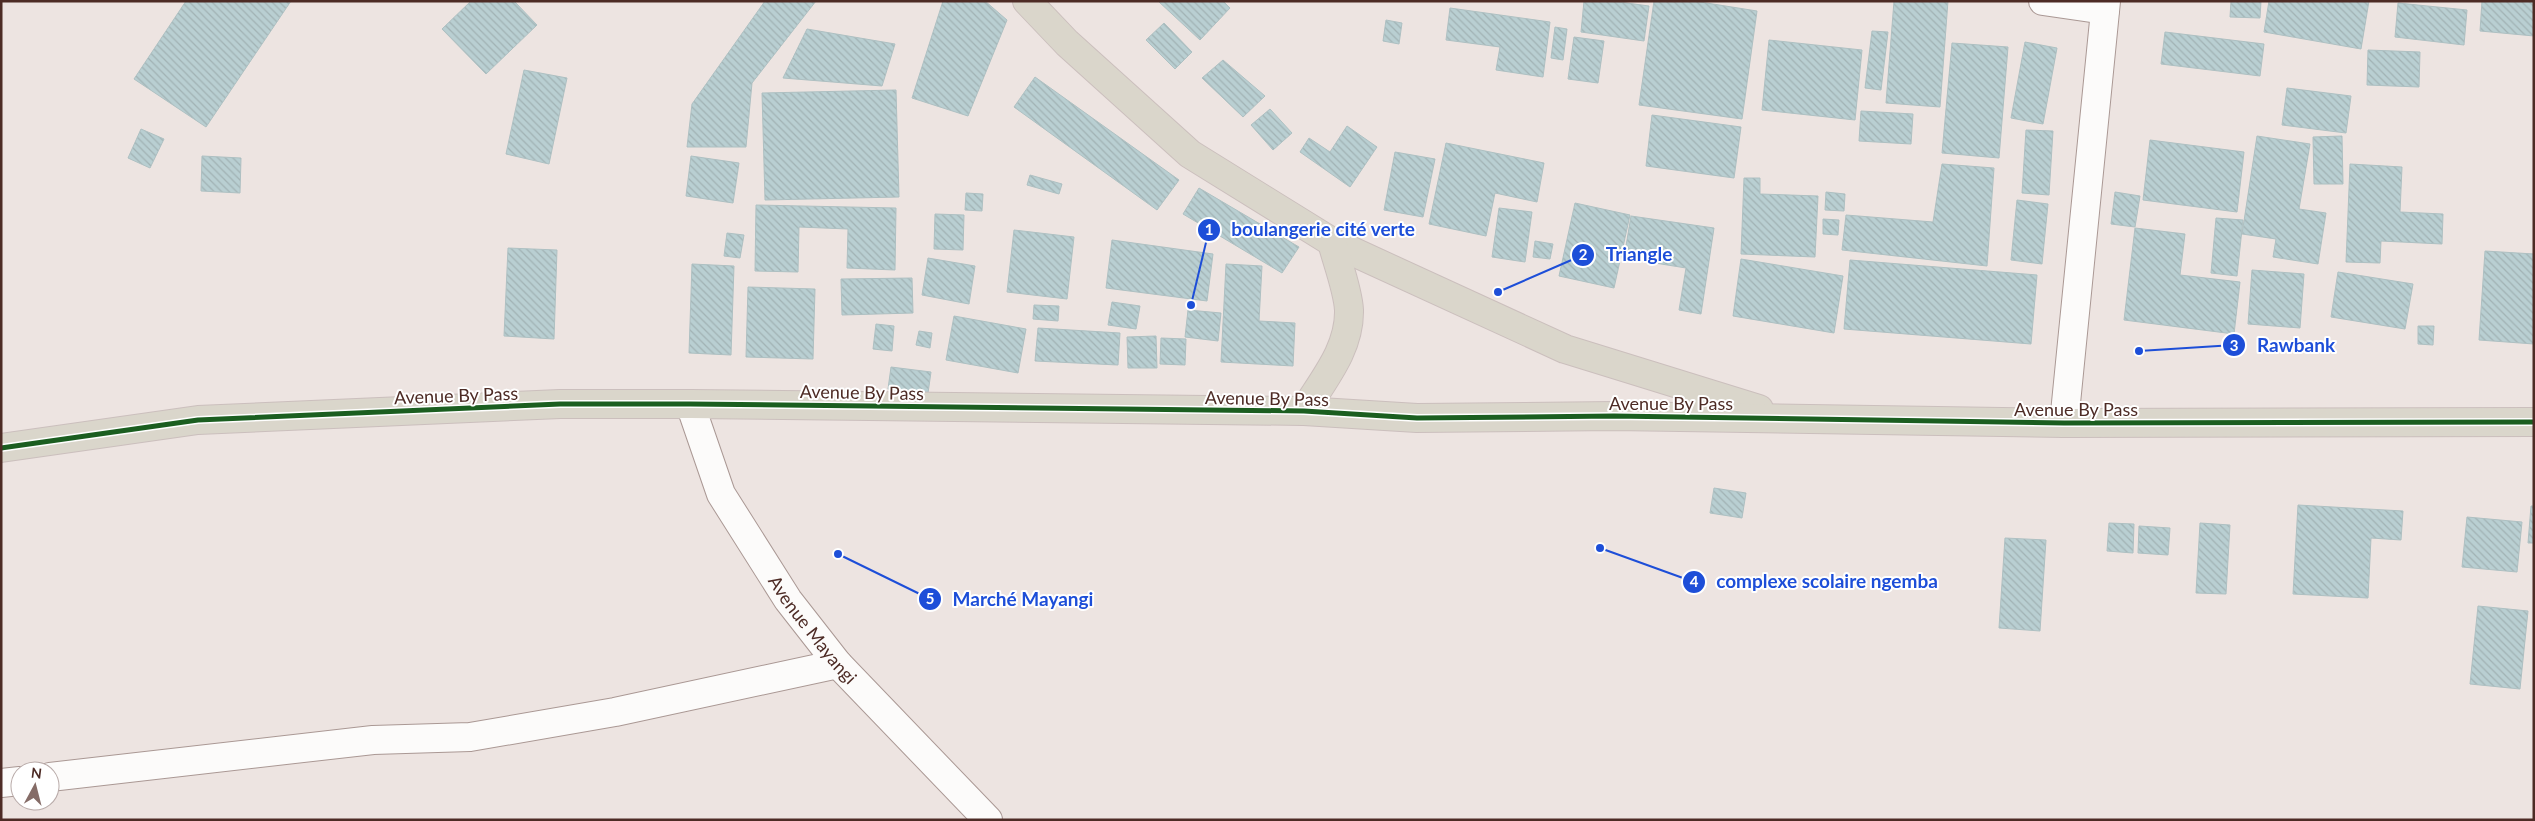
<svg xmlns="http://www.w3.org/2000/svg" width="2535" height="821" font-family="Lato,sans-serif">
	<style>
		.building { fill: url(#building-back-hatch); stroke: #aec0c2 }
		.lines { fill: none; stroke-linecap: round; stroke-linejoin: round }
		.minor-casing { stroke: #aa9894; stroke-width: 30 }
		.tertiary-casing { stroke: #aa9894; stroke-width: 30 }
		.trunk-casing { stroke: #cbbfbd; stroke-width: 30 }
		.minor { stroke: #fcfbfa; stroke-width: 28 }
		.tertiary { stroke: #fcfbfa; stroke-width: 28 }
		.trunk { stroke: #dad6cb; stroke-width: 28 }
		.cycleway-casing { stroke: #fff; stroke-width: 8 }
		.cycleway { stroke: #1b5e20; stroke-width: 5 }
		.labels { text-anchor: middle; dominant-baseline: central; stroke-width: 4; stroke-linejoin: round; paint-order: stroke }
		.street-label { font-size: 18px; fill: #4d2b25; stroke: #fff }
		.leader { fill: none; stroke: #1d4ed8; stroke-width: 2 }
		.callout-dot { fill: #1d4ed8; stroke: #fff; stroke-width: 2 }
		.mark-label { font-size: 15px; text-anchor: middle; font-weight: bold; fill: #fff }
		.callout-label { font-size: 19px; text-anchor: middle; font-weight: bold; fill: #1d4ed8; stroke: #fff; stroke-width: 4; stroke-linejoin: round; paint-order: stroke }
	</style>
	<defs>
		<pattern id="building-back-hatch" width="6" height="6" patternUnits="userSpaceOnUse" patternTransform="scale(1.25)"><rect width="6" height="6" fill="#b9cfd2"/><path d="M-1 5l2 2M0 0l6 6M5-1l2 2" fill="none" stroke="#a1b2b4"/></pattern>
	</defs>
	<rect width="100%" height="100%" fill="#ede4e1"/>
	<g class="building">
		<path d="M 186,1 L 291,1 L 206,127 L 134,79 Z"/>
		<path d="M 471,1 L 514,1 L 537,25 L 486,74 L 442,29 Z"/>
		<path d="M 765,1 L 816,1 L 752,83 L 746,147 L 687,147 L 692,104 Z"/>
		<path d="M 943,1 L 985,1 L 1007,20 L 968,116 L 912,98 Z"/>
		<path d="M 1158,1 L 1223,1 L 1230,8 L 1200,40 Z"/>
		<path d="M 1584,1 L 1612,1 L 1649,6 L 1644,41 L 1581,32 Z"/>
		<path d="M 1654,1 L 1694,1 L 1757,11 L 1742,119 L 1639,105 Z"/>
		<path d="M 1894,1 L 1948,1 L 1940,107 L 1886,103 Z"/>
		<path d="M 2231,1 L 2261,1 L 2260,18 L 2230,17 Z"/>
		<path d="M 2269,1 L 2369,1 L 2361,49 L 2264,32 Z"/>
		<path d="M 2482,1 L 2534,1 L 2534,36 L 2480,31 Z"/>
		<path d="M 2398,3 L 2467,10 L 2464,45 L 2395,37 Z"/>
		<path d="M 1450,8 L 1550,22 L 1543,77 L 1496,70 L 1500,47 L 1446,40 Z"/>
		<path d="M 1386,20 L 1402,23 L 1399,44 L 1383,41 Z"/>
		<path d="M 1164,23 L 1192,52 L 1175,69 L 1146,40 Z"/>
		<path d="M 1555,27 L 1567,29 L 1563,60 L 1551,58 Z"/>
		<path d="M 807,29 L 895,44 L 882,86 L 783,78 Z"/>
		<path d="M 1872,31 L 1888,32 L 1881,90 L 1865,88 Z"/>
		<path d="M 2165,32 L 2264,44 L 2260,76 L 2161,64 Z"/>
		<path d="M 1574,37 L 1604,41 L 1598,83 L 1568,79 Z"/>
		<path d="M 1769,40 L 1862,50 L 1855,120 L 1762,110 Z"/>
		<path d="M 2025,42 L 2057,48 L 2043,124 L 2011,118 Z"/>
		<path d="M 1952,43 L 2008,47 L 1999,158 L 1942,153 Z"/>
		<path d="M 2368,50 L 2420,52 L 2419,87 L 2367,85 Z"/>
		<path d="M 1223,60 L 1265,96 L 1243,117 L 1202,78 Z"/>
		<path d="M 524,70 L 567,78 L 549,164 L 506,154 Z"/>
		<path d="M 1035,77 L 1179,180 L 1157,210 L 1014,107 Z"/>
		<path d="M 2287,88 L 2351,96 L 2346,133 L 2282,125 Z"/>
		<path d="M 896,90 L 899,197 L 765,200 L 762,93 Z"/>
		<path d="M 1270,109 L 1292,133 L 1273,150 L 1251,125 Z"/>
		<path d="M 1861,111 L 1913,114 L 1911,144 L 1859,141 Z"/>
		<path d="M 1652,115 L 1741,127 L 1734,178 L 1646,166 Z"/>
		<path d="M 1347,126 L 1377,147 L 1350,187 L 1300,152 L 1309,138 L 1330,152 Z"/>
		<path d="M 141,129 L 164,139 L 150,168 L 128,158 Z"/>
		<path d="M 2026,130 L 2053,131 L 2049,195 L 2022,193 Z"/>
		<path d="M 2257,136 L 2310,144 L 2299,209 L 2326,213 L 2318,264 L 2273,257 L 2276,239 L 2242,234 Z"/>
		<path d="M 2342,136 L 2343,184 L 2314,184 L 2313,137 Z"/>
		<path d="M 2150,140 L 2244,152 L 2237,212 L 2143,200 Z"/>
		<path d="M 1446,143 L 1544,163 L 1537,202 L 1495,193 L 1486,236 L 1429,224 Z"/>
		<path d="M 1395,152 L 1435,159 L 1423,217 L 1384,210 Z"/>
		<path d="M 202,156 L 241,158 L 240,193 L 201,191 Z"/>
		<path d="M 691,156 L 739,163 L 733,203 L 686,196 Z"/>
		<path d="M 1942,164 L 1994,168 L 1987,266 L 1842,250 L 1846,215 L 1933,222 Z"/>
		<path d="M 2350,164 L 2402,167 L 2400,212 L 2443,214 L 2442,244 L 2381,241 L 2380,263 L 2346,262 Z"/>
		<path d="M 1030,175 L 1062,184 L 1059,194 L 1027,185 Z"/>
		<path d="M 1744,178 L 1760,178 L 1760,194 L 1818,196 L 1815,257 L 1741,254 Z"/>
		<path d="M 1199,188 L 1299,247 L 1282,273 L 1183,214 Z"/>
		<path d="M 1826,192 L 1845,194 L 1844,211 L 1825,210 Z"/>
		<path d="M 2115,192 L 2140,196 L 2135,227 L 2111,224 Z"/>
		<path d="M 966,193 L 983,194 L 982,211 L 965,210 Z"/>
		<path d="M 2017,200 L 2048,204 L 2042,264 L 2011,260 Z"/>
		<path d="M 1575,203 L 1630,215 L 1614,288 L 1559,276 Z"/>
		<path d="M 756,205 L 896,208 L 895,270 L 847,268 L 848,229 L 799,227 L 798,272 L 755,271 Z"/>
		<path d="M 1499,208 L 1532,212 L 1525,262 L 1492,257 Z"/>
		<path d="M 935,214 L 964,215 L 963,250 L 934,249 Z"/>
		<path d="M 1631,216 L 1714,228 L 1701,314 L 1679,310 L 1686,268 L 1624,258 Z"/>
		<path d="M 2216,218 L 2243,220 L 2237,276 L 2211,273 Z"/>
		<path d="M 1823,219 L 1839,220 L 1838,235 L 1823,234 Z"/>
		<path d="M 2135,228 L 2185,234 L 2180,275 L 2240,282 L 2234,334 L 2124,320 Z"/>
		<path d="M 1014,230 L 1074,237 L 1067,299 L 1007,292 Z"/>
		<path d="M 727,233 L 744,235 L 740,258 L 724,256 Z"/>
		<path d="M 1112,240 L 1213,254 L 1207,301 L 1106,288 Z"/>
		<path d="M 1535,241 L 1553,244 L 1550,259 L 1533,257 Z"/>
		<path d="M 508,248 L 557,250 L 554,339 L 504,336 Z"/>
		<path d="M 2485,251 L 2534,254 L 2534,344 L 2479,340 Z"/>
		<path d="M 928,258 L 975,266 L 969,304 L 922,295 Z"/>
		<path d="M 1741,259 L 1843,276 L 1834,333 L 1733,316 Z"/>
		<path d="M 1850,260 L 2037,275 L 2031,344 L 1844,329 Z"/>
		<path d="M 692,264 L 734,266 L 731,355 L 689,353 Z"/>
		<path d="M 1226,264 L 1262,266 L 1259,321 L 1295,323 L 1293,366 L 1221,362 Z"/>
		<path d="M 2252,270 L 2304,274 L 2300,328 L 2248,324 Z"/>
		<path d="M 2338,272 L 2413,284 L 2405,329 L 2331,317 Z"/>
		<path d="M 912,278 L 913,313 L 842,315 L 841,279 Z"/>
		<path d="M 748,287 L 815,289 L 813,359 L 746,357 Z"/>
		<path d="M 1112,302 L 1140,306 L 1136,329 L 1108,325 Z"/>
		<path d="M 1034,305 L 1059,306 L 1058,321 L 1033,319 Z"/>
		<path d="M 1188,310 L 1221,313 L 1218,341 L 1185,337 Z"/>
		<path d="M 954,316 L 1026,329 L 1018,373 L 946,360 Z"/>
		<path d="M 876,324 L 894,326 L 892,351 L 873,349 Z"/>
		<path d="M 2418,326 L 2434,326 L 2433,345 L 2418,344 Z"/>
		<path d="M 1038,328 L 1120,333 L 1118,365 L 1035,361 Z"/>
		<path d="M 919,331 L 932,333 L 930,348 L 916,345 Z"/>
		<path d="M 1156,336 L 1157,368 L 1128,368 L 1127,337 Z"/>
		<path d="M 1161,338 L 1186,339 L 1185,365 L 1160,364 Z"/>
		<path d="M 891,367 L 931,372 L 928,393 L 888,389 Z"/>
		<path d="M 1714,488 L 1746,493 L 1742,518 L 1710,513 Z"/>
		<path d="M 2298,505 L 2403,511 L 2401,540 L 2371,538 L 2368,598 L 2293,594 Z"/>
		<path d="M 2531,506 L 2534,506 L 2534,543 L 2528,543 Z"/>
		<path d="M 2467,517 L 2522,522 L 2517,572 L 2462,567 Z"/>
		<path d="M 2109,523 L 2134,524 L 2133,553 L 2107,551 Z"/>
		<path d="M 2200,523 L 2230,525 L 2226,594 L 2196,593 Z"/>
		<path d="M 2139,526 L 2170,528 L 2168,555 L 2138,553 Z"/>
		<path d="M 2005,538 L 2046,540 L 2040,631 L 1999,628 Z"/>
		<path d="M 2478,606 L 2528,611 L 2520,689 L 2470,684 Z"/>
	</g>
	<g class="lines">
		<defs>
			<g id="minor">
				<path d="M 2043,1 L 2105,10"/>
				<path d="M 2064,423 L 2106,1"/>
				<path d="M 50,777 L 373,740 L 470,737 L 615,712 L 838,664"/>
				<path d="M 1,783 L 20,781"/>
			</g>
			<g id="tertiary">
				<path id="s1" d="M 690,404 L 721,494 L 788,600 L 838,664 L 988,820"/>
			</g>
			<g id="trunk">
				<path d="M 1027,1 L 1067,43 L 1190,154 L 1332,242 L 1565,349 L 1759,409"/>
				<path d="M 1304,411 C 1323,380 1350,349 1349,310 C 1348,290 1337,262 1332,242"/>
				<path d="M 1,448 L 198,420 L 560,404 L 690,404 L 1304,411 L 1417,418 L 1614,416 L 2064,423 L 2534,422"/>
			</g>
		</defs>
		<use href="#minor" class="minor-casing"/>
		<use href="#tertiary" class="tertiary-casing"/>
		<use href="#trunk" class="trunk-casing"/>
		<use href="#minor" class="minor"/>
		<use href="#tertiary" class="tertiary"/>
		<use href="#trunk" class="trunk"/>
		<defs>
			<path id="cycleway" d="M 1,448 L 198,420 L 560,404 L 690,404 L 1304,411 L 1417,418 L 1614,416 L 2064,423 L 2534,422"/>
		</defs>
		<use href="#cycleway" class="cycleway-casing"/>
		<use href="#cycleway" class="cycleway"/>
	</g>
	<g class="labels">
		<g class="street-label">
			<text transform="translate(862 392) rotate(1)">Avenue By Pass</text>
			<text transform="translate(456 395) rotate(-2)">Avenue By Pass</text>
			<text transform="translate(1267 398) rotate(1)">Avenue By Pass</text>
			<text x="1671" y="403">Avenue By Pass</text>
			<text x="2076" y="409">Avenue By Pass</text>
			<text stroke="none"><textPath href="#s1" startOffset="259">Avenue Mayangi</textPath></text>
		</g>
	</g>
	<path class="leader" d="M1191 305L1209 230M1498 292L1583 255M2139 351L2234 345M1600 548L1694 582M838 554L930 599"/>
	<g class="callout-dot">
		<circle cx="1191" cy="305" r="5"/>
		<circle cx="1498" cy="292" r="5"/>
		<circle cx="2139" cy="351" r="5"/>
		<circle cx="1600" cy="548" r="5"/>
		<circle cx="838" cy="554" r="5"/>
		<circle cx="1209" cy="230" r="12"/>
		<circle cx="1583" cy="255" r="12"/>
		<circle cx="2234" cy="345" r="12"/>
		<circle cx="1694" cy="582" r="12"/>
		<circle cx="930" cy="599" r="12"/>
	</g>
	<g class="mark-label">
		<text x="1209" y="235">1</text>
		<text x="1583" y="260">2</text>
		<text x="2234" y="351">3</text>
		<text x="1694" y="587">4</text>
		<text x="930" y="604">5</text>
	</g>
	<g class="callout-label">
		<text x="1323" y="236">boulangerie cité verte</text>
		<text x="1639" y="261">Triangle</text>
		<text x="2296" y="352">Rawbank</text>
		<text x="1827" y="588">complexe scolaire ngemba</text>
		<text x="1023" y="606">Marché Mayangi</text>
	</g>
	<rect width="2535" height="821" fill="none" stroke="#4d2b25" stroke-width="5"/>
	<g transform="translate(35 786) rotate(7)"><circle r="24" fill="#ffffff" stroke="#b8aaa8"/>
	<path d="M0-4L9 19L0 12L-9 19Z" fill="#856c67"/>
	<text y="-8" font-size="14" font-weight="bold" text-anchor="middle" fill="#4d2b25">N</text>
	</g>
</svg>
